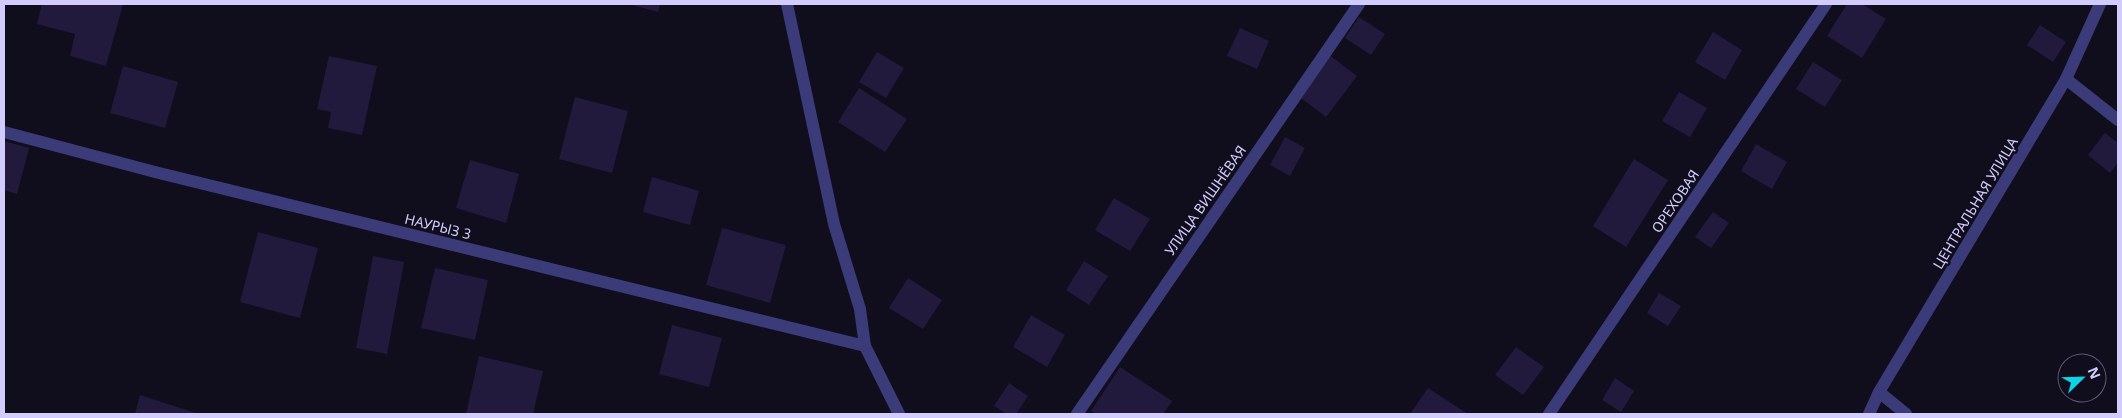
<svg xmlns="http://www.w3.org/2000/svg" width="2122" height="418" font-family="'Noto Sans',sans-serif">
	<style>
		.building { fill: #211a3d }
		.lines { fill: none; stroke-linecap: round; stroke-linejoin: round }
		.minor { stroke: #3c3b7a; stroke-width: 12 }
		.labels { text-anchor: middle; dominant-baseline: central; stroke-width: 5; stroke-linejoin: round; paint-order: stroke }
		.street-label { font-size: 14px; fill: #d1ccfc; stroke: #100d1d }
	</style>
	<rect width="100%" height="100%" fill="#100d1d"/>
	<g class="building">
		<path d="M 42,4 L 123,4 L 106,66 L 70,56 L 75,34 L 37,24 Z"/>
		<path d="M 629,4 L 660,4 L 658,12 Z"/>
		<path d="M 1847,4 L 1862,4 L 1886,19 L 1862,58 L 1827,36 Z"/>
		<path d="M 1359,17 L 1385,34 L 1371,55 L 1345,38 Z"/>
		<path d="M 2040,25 L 2066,42 L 2053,62 L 2027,45 Z"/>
		<path d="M 1240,28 L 1269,41 L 1257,69 L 1227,56 Z"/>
		<path d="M 1713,32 L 1742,50 L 1725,80 L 1695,62 Z"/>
		<path d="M 877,52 L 904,68 L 886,98 L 859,82 Z"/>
		<path d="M 1328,54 L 1357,76 L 1326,117 L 1297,95 Z"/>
		<path d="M 329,56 L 377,66 L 362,135 L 328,128 L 331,112 L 317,109 Z"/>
		<path d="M 1813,62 L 1842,80 L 1825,107 L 1796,89 Z"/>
		<path d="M 123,66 L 178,82 L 165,128 L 110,113 Z"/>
		<path d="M 859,88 L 907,119 L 885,152 L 838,122 Z"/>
		<path d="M 1679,92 L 1707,108 L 1690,137 L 1662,121 Z"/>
		<path d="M 575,97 L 628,111 L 612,173 L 559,159 Z"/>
		<path d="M 2105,133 L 2118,143 L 2118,163 L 2110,173 L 2088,155 Z"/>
		<path d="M 1285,137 L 1305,148 L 1290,176 L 1270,165 Z"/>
		<path d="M 4,141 L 29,148 L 17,194 L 4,190 Z"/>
		<path d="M 1756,144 L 1787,162 L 1772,189 L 1741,171 Z"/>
		<path d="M 1634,159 L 1668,180 L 1626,247 L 1593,226 Z"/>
		<path d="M 470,160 L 519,174 L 506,223 L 456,208 Z"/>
		<path d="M 652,177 L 699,191 L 690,225 L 643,212 Z"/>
		<path d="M 1114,198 L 1150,219 L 1130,251 L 1095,230 Z"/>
		<path d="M 1713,212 L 1729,223 L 1711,248 L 1695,237 Z"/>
		<path d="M 722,228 L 786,245 L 770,303 L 706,285 Z"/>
		<path d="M 258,232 L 318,248 L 300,318 L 240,302 Z"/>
		<path d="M 373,256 L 404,262 L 387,354 L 356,348 Z"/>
		<path d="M 1084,261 L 1108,276 L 1089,305 L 1066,290 Z"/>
		<path d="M 435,268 L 488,280 L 475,340 L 421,328 Z"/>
		<path d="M 908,278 L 942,300 L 923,329 L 889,308 Z"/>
		<path d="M 1659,293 L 1681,306 L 1668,326 L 1647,313 Z"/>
		<path d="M 1031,315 L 1065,335 L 1047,367 L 1013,347 Z"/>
		<path d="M 672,325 L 722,338 L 709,387 L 659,374 Z"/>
		<path d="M 1516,347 L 1544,367 L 1523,395 L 1495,375 Z"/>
		<path d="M 479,356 L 543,371 L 533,414 L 466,414 Z"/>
		<path d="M 1120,367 L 1172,401 L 1163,414 L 1096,414 L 1091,411 Z"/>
		<path d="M 1615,378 L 1634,391 L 1621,412 L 1602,400 Z"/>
		<path d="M 1009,383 L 1028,396 L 1016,414 L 1007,414 L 994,406 Z"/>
		<path d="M 1428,388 L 1468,414 L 1410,414 Z"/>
		<path d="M 140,395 L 199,414 L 135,414 Z"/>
	</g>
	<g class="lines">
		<g class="minor">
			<path d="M 787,4 L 834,224 L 860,309 L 865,346 L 899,414"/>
			<path d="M 2066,79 L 2118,120"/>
			<path d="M 4,132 L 155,172 L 865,346"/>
			<path d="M 1879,392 L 1906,414"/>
			<path d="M 1077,414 L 1359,4"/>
			<path d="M 1549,414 L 1826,4"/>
			<path d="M 1869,414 L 1879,392 L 2066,79 L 2100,4"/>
		</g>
	</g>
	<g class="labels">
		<g class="street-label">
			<text transform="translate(1205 200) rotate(-55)">УЛИЦА ВИШНЁВАЯ</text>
			<text transform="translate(1675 201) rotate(-56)">ОРЕХОВАЯ</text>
			<text transform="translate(1975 203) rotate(-59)">ЦЕНТРАЛЬНАЯ УЛИЦА</text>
			<text transform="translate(438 226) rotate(14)">НАУРЫЗ 3</text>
		</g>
	</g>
	<rect width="2122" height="418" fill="none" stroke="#d1ccfc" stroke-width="10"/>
	<g transform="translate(2082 378) rotate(67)"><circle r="24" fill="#100d1d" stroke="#5d5976"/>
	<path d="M0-4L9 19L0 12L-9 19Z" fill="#0ed3e7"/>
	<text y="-8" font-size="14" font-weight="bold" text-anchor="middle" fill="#d1ccfc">N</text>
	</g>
</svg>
